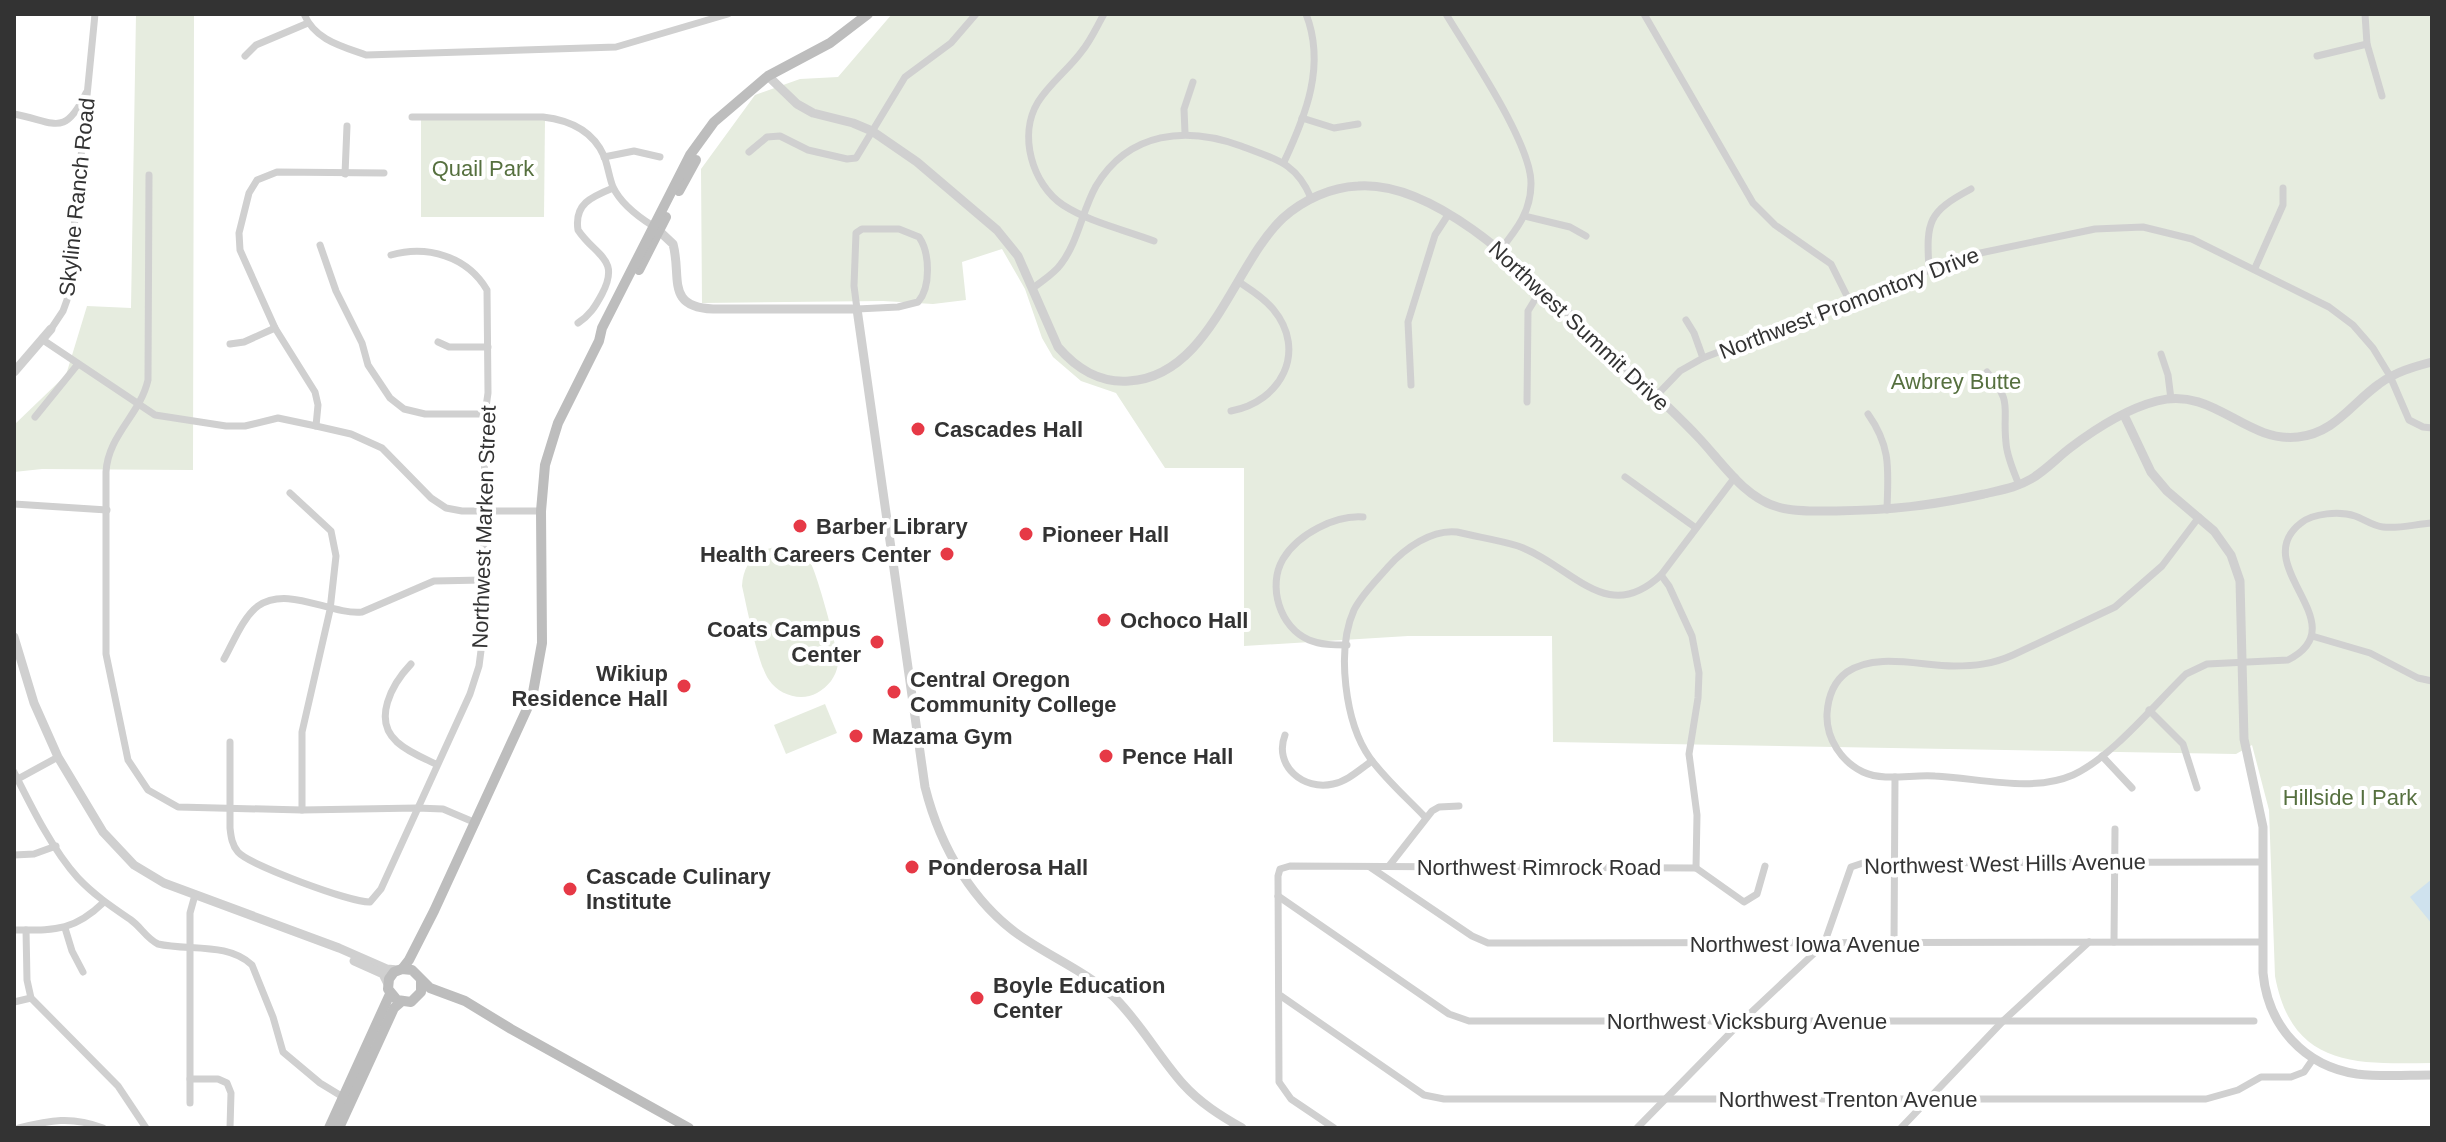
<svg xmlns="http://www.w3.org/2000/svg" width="2446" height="1142" font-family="Helvetica,sans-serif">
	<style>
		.green { fill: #e6ecdf }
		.water { fill: #cfe2ee }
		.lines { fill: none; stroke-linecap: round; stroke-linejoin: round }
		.minor { stroke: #d0d0d0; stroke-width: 7 }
		.tertiary { stroke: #d0d0d0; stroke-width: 9 }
		.secondary { stroke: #bdbdbd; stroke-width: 10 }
		.poi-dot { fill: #e63946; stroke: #fff; stroke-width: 3 }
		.labels { text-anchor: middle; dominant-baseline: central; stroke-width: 8; stroke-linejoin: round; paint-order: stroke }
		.park-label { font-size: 22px; fill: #56703f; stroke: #fff }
		.street-label { font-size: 22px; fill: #333; stroke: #fff }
		.poi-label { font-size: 22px; font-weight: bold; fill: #333; stroke: #fff; text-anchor: start }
	</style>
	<rect width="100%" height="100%" fill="#fff"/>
	<g class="green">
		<path d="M 136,14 L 194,14 L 193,470 L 42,469 L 14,472 L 14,425 L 66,375 L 87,306 L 131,308 Z"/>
		<path d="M 892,14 L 2432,14 L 2432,1063 C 2356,1064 2292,1068 2275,976 L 2269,810 L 2252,745 L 2236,754 L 1553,742 L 1552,636 L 1408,636 L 1244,646 L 1244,468 L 1165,468 L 1116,393 L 1081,381 L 1053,357 L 1042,338 L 1025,289 L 1002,249 L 962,262 L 966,300 L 933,304 L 883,301 L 702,303 L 701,169 L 755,95 L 800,79 L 838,77 Z"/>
		<path d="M 421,118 L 545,118 L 544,217 L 421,217 Z"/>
		<path d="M 774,547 C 788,547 802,551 811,564 C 817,574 839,652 838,664 C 836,677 828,687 817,693 C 801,702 779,695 769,680 C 758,665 747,608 742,586 C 743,566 753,552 774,547 Z"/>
		<path d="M 825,704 L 837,733 L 786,754 L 774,725 Z"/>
	</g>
	<path class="water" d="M 2432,879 L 2432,924 L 2410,897 Z"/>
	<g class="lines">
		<g class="minor">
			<path d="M 304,14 C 315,40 341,46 366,55 L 616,47 L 728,14"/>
			<path d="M 1104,14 C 1097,26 1091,40 1082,51 C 1069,69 1050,83 1038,102 C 1018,135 1032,184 1063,205 C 1089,222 1125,230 1154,241"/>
			<path d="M 1446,14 C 1468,51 1532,144 1531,184 C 1531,211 1517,229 1501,249"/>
			<path d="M 1644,14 L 1753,203 L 1775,225 L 1831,264 L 1849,300"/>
			<path d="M 2365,14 L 2367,44 L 2382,96"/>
			<path d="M 245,56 L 256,45 L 308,23"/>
			<path d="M 2317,56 L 2367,44"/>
			<path d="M 14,114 C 54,121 64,139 86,93"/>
			<path d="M 412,117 L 543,117 C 569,120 593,131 604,156 C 608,166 609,177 613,187 C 621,204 637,216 653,226"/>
			<path d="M 1302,118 L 1334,128 L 1358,124"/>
			<path d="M 1185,133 L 1184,109 L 1193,82"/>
			<path d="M 749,152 L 767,137 L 780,136 L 808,150 L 847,159 L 856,158 L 905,77 L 951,43 L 976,14"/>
			<path d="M 604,157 L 634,151 L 660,157"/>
			<path d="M 1284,162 C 1306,115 1326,65 1306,14"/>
			<path d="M 345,174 L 347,126"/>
			<path d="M 149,175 L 148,380 C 140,415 108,435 106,472 L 106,654 L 128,760 L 148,790 L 178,807 L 302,810 L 417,808 L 443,809 L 476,823"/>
			<path d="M 1524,216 L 1570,227 L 1586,236"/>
			<path d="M 862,229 L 899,229 L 919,237 C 930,253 931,287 918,302 L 898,307 L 857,309 L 854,286 L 856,233 Z"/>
			<path d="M 320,245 L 336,291 L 362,343 L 368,365 L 390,398 L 404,409 L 425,414 L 485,414"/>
			<path d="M 2255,268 L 2283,205 L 2283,188"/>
			<path d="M 1929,269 C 1926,221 1928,212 1971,189"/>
			<path d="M 1033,288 C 1043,280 1054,274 1061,264 C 1078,242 1082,211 1096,186 C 1129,131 1187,126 1241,146 C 1275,159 1296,162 1311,198"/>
			<path d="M 1686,320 L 1694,333 L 1703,358"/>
			<path d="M 578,323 C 590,315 595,307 602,294 C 621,258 595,256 578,230 C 574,204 591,197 613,188"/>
			<path d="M 51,329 L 63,311 L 67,300 L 95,14"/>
			<path d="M 43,340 L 155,415 L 226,426 L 245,426 L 278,418 L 316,426 L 351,434 L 382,448 L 431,498 L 446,508 L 462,511 L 541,511"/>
			<path d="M 438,342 L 449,347 L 488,347"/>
			<path d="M 230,344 L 244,342 L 275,328"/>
			<path d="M 2161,354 L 2168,375 L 2171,399"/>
			<path d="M 1987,372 C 2014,404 2002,406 2006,443 C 2007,457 2014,472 2019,485"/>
			<path d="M 1411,385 L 1408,322 L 1435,235 L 1448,215"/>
			<path d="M 1656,396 L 1680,371 L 1703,358 L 1966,256 L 2095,229 L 2143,227 L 2192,239 L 2329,307 L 2353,325 L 2373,348 L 2390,376 L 2409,420 L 2423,427 L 2432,428"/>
			<path d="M 1527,402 L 1528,311 L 1542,288"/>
			<path d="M 1231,411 C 1281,402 1308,351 1273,309 C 1263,297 1251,290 1239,282"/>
			<path d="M 1868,414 C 1892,448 1888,471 1887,510"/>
			<path d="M 35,417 L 78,364"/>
			<path d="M 316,426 L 318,405 L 315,392 L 275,328 L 240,250 L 239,233 L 249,193 L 257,180 L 277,172 L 384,173"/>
			<path d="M 1625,477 L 1696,528"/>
			<path d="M 290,493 L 331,531 L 336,556 L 330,610 L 302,732 L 302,810"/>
			<path d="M 14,504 L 107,510"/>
			<path d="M 2199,517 L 2162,566 L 2115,607 L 2013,655 C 1993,664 1975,666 1954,666 C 1921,666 1876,652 1847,672 C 1833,682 1828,698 1827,714 C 1826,739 1842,762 1863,772 C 1885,782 1912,774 1935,776 C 1979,778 2032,793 2073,775 C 2112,757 2154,705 2186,674 L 2207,664 L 2288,660 C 2359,624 2246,565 2301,523 C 2313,513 2340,511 2355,516 C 2364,519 2373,526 2383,527 C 2399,529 2416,524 2432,523"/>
			<path d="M 1661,575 L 1669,586 L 1692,636 L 1699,673 L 1698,698 L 1689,754 L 1697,815 L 1696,868"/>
			<path d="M 2312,636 L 2370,653 L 2418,678 L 2432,681"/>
			<path d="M 1347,645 C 1334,645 1321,645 1309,640 C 1280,628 1267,586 1283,559 C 1298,534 1335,515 1363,517"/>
			<path d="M 224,659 C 233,643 243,617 258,606 C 288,585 330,615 362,612 L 434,581 L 483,580"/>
			<path d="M 411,664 C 392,684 372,720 397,742 C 408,752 423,758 436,764"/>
			<path d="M 2149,710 L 2183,744 L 2197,788"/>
			<path d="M 1285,735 C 1273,766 1304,791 1333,784 C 1348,781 1360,769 1372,761"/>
			<path d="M 230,742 L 230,828 C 231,837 232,845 238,852 C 249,865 352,903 370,902 L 381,889 L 470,694 L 479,666 L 483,635 L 485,414 L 488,393 L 487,290 C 467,256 427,245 391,255"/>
			<path d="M 2102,756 L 2132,788"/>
			<path d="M 14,772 C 31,806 53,851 78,878 C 94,895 112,907 131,920 C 141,927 146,938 158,944 C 188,951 228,942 252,965 L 273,1017 L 283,1052 L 320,1083 L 343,1097"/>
			<path d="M 16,780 L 58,757"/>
			<path d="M 1425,817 C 1407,798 1386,780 1370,758 C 1345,723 1336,650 1354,610 C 1362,594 1377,580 1388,567 C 1405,548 1432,529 1457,532 C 1477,537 1499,540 1518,546 C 1572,565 1606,627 1661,575 L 1735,477"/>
			<path d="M 14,855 L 34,854 L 56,846"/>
			<path d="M 1389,866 L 1432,811 L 1439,807 L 1459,806"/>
			<path d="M 1370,867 L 1472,936 L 1488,943 L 2263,942"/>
			<path d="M 1278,896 L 1449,1014 L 1469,1021 L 2254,1021"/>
			<path d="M 65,928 L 72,951 L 83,972"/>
			<path d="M 14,930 C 54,930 73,932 104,902"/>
			<path d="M 26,930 L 27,980 L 31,998 L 118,1086 L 146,1128"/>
			<path d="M 2114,942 L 2115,829"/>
			<path d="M 1894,944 L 1895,777"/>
			<path d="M 1281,996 L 1424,1095 L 1444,1099 L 2206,1099 L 2238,1090 L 2261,1077 L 2291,1077 L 2304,1072 L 2313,1059"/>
			<path d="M 14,1002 L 31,998"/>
			<path d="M 190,1079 L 218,1079 L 227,1083 L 231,1093 L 230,1128"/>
			<path d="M 190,1103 L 190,913 L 195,895"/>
			<path d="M 19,1128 C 50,1120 72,1116 103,1128"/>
			<path d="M 1334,1128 L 1291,1099 L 1279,1082 L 1278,876 L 1280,869 L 1290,866 L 1696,868 L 1744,902 L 1757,894 L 1765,866"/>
			<path d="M 1637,1128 L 1743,1020 L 1824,944 L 1851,867 L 1863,863 L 2263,862"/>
			<path d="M 1901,1128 L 2004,1020 L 2089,942"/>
		</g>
		<g class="tertiary">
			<path d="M 768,76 L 797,104 L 813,113 L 853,123 L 872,131 L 917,162 L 997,230 L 1018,256 L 1058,347 C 1077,369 1099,383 1129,381 C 1210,376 1233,265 1283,218 C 1303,200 1331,187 1358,186 C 1444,180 1544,291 1602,345 C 1634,376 1668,405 1698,437 C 1721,461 1744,498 1778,507 C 1796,512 1817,511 1836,511 C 1890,510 1930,506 1984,494 C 2000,490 2016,488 2031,479 C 2045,471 2057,458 2070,448 C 2095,429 2126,409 2157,401 C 2214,386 2245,443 2298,437 C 2335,433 2351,404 2379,384 C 2395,372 2413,367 2432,362"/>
			<path d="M 656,228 L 673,244 C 682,277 665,307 713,309 L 857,309 L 925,787 C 940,847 974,907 1028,941 C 1057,960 1089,974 1115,998 C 1141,1024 1159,1057 1183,1084 C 1200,1103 1221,1116 1242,1128"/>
			<path d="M 14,372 L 51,329"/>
			<path d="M 2124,415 L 2151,472 L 2167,491 L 2214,531 L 2231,555 L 2240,581 L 2244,739 L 2263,827 L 2263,973 C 2268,1026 2304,1066 2357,1074 C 2381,1077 2407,1075 2432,1075"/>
			<path d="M 14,637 L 34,703 L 58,757 L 103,832 L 134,865 L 164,883 L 339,948 L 387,969 L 398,970"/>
			<path d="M 354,961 L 383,974 L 388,984"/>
		</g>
		<g class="secondary">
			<path d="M 679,191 L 696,160"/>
			<path d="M 639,270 L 666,217"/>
			<path d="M 402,969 L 409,960 L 434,911 L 532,698 L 542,643 L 541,511 L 545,465 L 558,423 L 599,341 L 602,328 L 690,155 L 714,122 L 768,76 L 830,43 L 868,14"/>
			<path d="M 421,979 L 421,992 L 411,1002 L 397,1000 L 388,989 L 389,979 L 394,972 L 402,969 L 412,970 L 430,988 L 465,1001 L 511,1029 L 689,1128"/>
			<path d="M 329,1128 L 390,994"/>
			<path d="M 339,1128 L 394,1008 L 401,1002"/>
		</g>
	</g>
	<g class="poi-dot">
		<circle cx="918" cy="429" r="8"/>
		<circle cx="800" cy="526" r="8"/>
		<circle cx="1026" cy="534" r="8"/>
		<circle cx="947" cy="554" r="8"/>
		<circle cx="1104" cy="620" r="8"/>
		<circle cx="877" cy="642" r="8"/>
		<circle cx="684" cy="686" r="8"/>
		<circle cx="894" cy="692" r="8"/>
		<circle cx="856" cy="736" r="8"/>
		<circle cx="1106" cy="756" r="8"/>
		<circle cx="912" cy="867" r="8"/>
		<circle cx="570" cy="889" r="8"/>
		<circle cx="977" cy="998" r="8"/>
	</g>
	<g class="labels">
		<g class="park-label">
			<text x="483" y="168">Quail Park</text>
			<text x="1956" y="381">Awbrey Butte</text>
			<text x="2350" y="797">Hillside I Park</text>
		</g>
		<g class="street-label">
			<text transform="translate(77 197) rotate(-84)">Skyline Ranch Road</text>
			<text transform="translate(1849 303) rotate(-21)">Northwest Promontory Drive</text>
			<text transform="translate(1579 326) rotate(43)">Northwest Summit Drive</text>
			<text transform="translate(484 527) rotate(-88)">Northwest Marken Street</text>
			<text transform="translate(2005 864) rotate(-1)">Northwest West Hills Avenue</text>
			<text x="1539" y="867">Northwest Rimrock Road</text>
			<text x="1805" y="944">Northwest Iowa Avenue</text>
			<text x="1747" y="1021">Northwest Vicksburg Avenue</text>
			<text x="1848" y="1099">Northwest Trenton Avenue</text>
		</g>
		<g class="poi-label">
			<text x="934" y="429">Cascades Hall</text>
			<text x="816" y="526">Barber Library</text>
			<text x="1042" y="534">Pioneer Hall</text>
			<text x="931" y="554" text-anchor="end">Health Careers Center</text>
			<text x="1120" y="620">Ochoco Hall</text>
			<text x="861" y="629" text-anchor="end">Coats Campus<tspan x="861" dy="25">Center</tspan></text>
			<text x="668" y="673" text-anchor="end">Wikiup<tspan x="668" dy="25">Residence Hall</tspan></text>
			<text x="910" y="679">Central Oregon<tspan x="910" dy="25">Community College</tspan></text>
			<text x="872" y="736">Mazama Gym</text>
			<text x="1122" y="756">Pence Hall</text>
			<text x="928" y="867">Ponderosa Hall</text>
			<text x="586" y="876">Cascade Culinary<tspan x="586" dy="25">Institute</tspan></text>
			<text x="993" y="985">Boyle Education<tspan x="993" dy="25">Center</tspan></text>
		</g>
	</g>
	<rect width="2446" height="1142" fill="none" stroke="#333333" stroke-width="32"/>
</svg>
